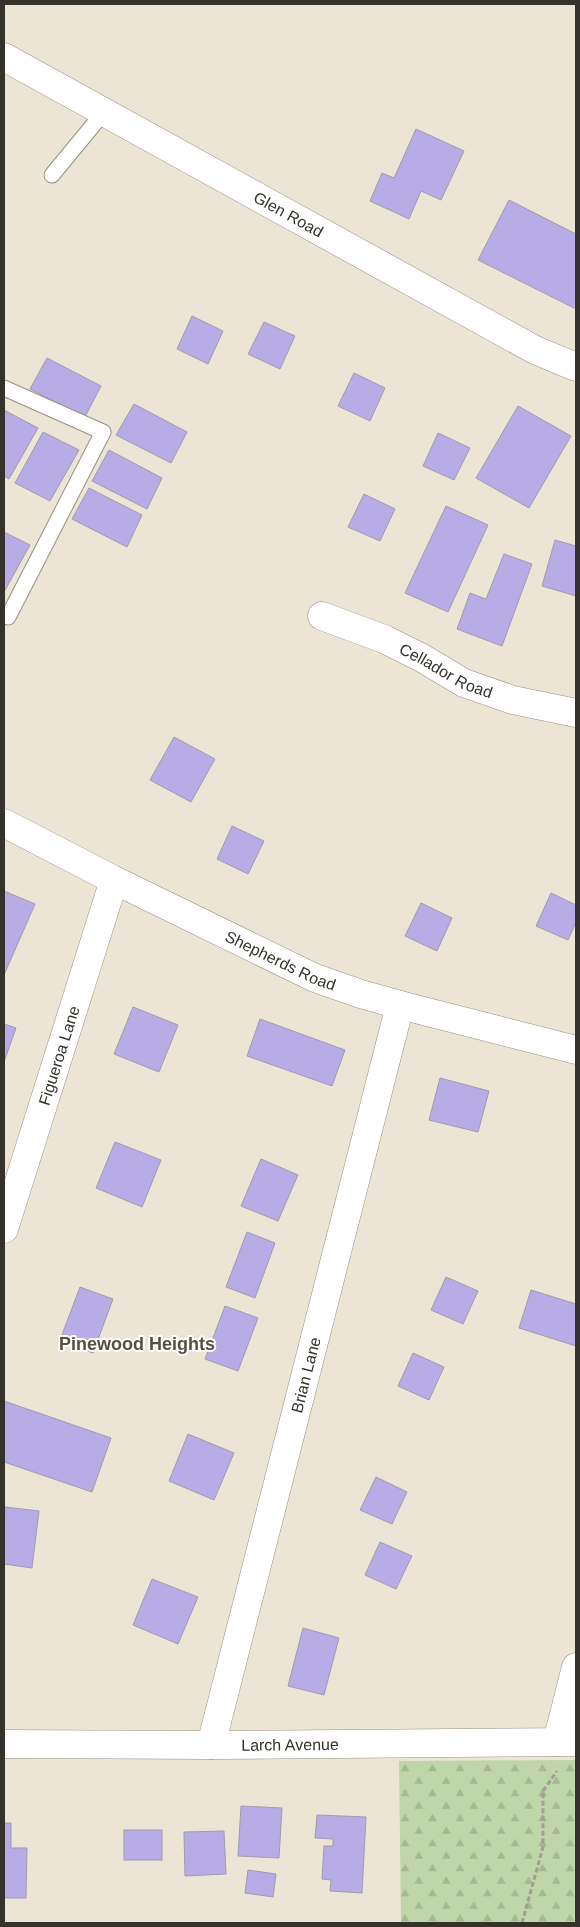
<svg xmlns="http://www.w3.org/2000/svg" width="580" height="1927" font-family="Arial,sans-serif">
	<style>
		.forest { fill: url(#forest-firs) }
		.building { fill: #b8ace7; stroke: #9e9cac }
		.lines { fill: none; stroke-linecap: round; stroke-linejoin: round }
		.service-casing { stroke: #989182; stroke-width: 17 }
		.minor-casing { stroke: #989182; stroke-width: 29 }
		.path { stroke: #a49e92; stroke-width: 3; stroke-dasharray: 5 2.5; stroke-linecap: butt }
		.service { stroke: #fff; stroke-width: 15 }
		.minor { stroke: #fff; stroke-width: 28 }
		.labels { text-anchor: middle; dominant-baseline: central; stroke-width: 4; stroke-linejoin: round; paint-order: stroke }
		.street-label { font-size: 16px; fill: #35322c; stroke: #fff }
		.neighbourhood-label { font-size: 18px; font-weight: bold; fill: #565042; stroke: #fff }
	</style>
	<defs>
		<pattern id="forest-firs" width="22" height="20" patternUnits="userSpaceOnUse" patternTransform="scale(1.25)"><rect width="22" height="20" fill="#bfd6a8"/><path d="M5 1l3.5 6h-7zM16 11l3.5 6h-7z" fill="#a5b891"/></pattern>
	</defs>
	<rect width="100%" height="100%" fill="#ece4d4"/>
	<path class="forest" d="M 576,1760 L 576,1923 L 401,1923 L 399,1761 Z"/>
	<g class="building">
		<path d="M 416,129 L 464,151 L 441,200 L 421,191 L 409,219 L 370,201 L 382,173 L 394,178 Z"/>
		<path d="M 509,200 L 576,234 L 576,309 L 478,260 Z"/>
		<path d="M 192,316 L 223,331 L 208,364 L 177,349 Z"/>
		<path d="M 264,322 L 295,336 L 280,369 L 248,354 Z"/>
		<path d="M 47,358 L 101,386 L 85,417 L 30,389 Z"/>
		<path d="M 354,373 L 385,388 L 370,421 L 338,406 Z"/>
		<path d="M 134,404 L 187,432 L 171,463 L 116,435 Z"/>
		<path d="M 518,406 L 571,436 L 529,508 L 476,478 Z"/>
		<path d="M 4,410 L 38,428 L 9,479 L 4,476 Z"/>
		<path d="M 43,432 L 79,450 L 50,501 L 15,483 Z"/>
		<path d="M 438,433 L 470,448 L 454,480 L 423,466 Z"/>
		<path d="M 109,450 L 162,478 L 147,509 L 92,481 Z"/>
		<path d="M 89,488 L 142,515 L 127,547 L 72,519 Z"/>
		<path d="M 364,494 L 395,509 L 380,541 L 348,527 Z"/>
		<path d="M 446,506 L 488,525 L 448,612 L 405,593 Z"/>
		<path d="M 4,532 L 30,545 L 4,592 Z"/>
		<path d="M 555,540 L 576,546 L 576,596 L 542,586 Z"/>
		<path d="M 504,554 L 532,564 L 502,646 L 457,629 L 470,593 L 486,599 Z"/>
		<path d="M 174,737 L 215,759 L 191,802 L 150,780 Z"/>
		<path d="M 232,826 L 264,841 L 248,874 L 217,859 Z"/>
		<path d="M 4,891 L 35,904 L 4,975 Z"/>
		<path d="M 551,893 L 576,905 L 576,922 L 568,940 L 536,926 Z"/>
		<path d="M 421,903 L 452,918 L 437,951 L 405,936 Z"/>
		<path d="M 133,1007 L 178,1025 L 159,1072 L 114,1054 Z"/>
		<path d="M 260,1019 L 345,1050 L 332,1086 L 247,1056 Z"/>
		<path d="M 4,1024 L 16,1028 L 4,1062 Z"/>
		<path d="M 440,1078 L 489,1091 L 478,1132 L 429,1120 Z"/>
		<path d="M 115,1142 L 161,1160 L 142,1207 L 96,1188 Z"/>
		<path d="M 261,1159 L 298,1175 L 278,1221 L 241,1206 Z"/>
		<path d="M 247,1232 L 275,1243 L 255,1298 L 226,1287 Z"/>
		<path d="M 446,1277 L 478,1291 L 463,1324 L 431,1310 Z"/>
		<path d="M 80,1287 L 113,1299 L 93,1353 L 60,1340 Z"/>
		<path d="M 531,1290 L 576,1304 L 576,1346 L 519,1328 Z"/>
		<path d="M 225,1306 L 258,1318 L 238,1371 L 205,1359 Z"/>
		<path d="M 413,1353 L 444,1367 L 429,1400 L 398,1386 Z"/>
		<path d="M 4,1401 L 111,1438 L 92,1492 L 4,1462 Z"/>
		<path d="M 188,1434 L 234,1453 L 214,1500 L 169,1481 Z"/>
		<path d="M 376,1477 L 407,1492 L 392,1524 L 360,1510 Z"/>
		<path d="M 5,1507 L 39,1511 L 32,1568 L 4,1564 Z"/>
		<path d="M 380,1542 L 412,1556 L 396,1589 L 365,1575 Z"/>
		<path d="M 152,1579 L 198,1597 L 178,1644 L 133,1625 Z"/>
		<path d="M 303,1628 L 339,1638 L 324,1695 L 288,1686 Z"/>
		<path d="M 241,1806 L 282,1808 L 279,1858 L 238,1856 Z"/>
		<path d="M 317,1815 L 366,1817 L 362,1893 L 330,1891 L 331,1880 L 322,1879 L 324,1846 L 333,1846 L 333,1839 L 315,1838 Z"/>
		<path d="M 4,1823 L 11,1823 L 11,1848 L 27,1848 L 26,1898 L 4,1898 Z"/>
		<rect x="124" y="1830" width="38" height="30"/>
		<path d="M 224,1831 L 226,1874 L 185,1876 L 184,1832 Z"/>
		<path d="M 248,1870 L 276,1874 L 273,1897 L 245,1893 Z"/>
	</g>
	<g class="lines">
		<defs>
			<g id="service">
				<path d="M 52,175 L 104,112"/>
				<path d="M 4,388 L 103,432 L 8,617 L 4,615"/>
			</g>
			<g id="minor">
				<path id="s1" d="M 4,57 L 535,350 L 576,367"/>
				<path id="s2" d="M 322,616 L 384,639 L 422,658 L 464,683 L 513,700 L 576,713"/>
				<path id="s3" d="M 4,823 L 114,880 L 315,978 L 361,994 L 400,1005 L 576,1050"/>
				<path id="s4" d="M 4,1229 L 114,880"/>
				<path d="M 557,1742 L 576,1667"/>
				<path id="s5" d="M 4,1744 L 211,1745 L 576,1742"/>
				<path id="s6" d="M 211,1745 L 400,1005"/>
			</g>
		</defs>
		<use href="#service" class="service-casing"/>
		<use href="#minor" class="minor-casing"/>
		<path class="path" d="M 522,1923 L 543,1847 L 543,1791 L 557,1771"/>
		<use href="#service" class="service"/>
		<use href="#minor" class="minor"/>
	</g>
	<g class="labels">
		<g class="street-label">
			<text stroke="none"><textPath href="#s1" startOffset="325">Glen Road</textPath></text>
			<text stroke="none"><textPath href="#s2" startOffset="136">Cellador Road</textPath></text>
			<text stroke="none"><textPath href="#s3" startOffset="309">Shepherds Road</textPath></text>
			<text stroke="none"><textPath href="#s4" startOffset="182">Figueroa Lane</textPath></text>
			<text stroke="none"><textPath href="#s6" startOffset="382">Brian Lane</textPath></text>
			<text stroke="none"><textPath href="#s5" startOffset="286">Larch Avenue</textPath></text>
		</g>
		<g class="neighbourhood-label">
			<text x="137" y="1344">Pinewood Heights</text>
		</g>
	</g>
	<rect width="580" height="1927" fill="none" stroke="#35322c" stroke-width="10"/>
</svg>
